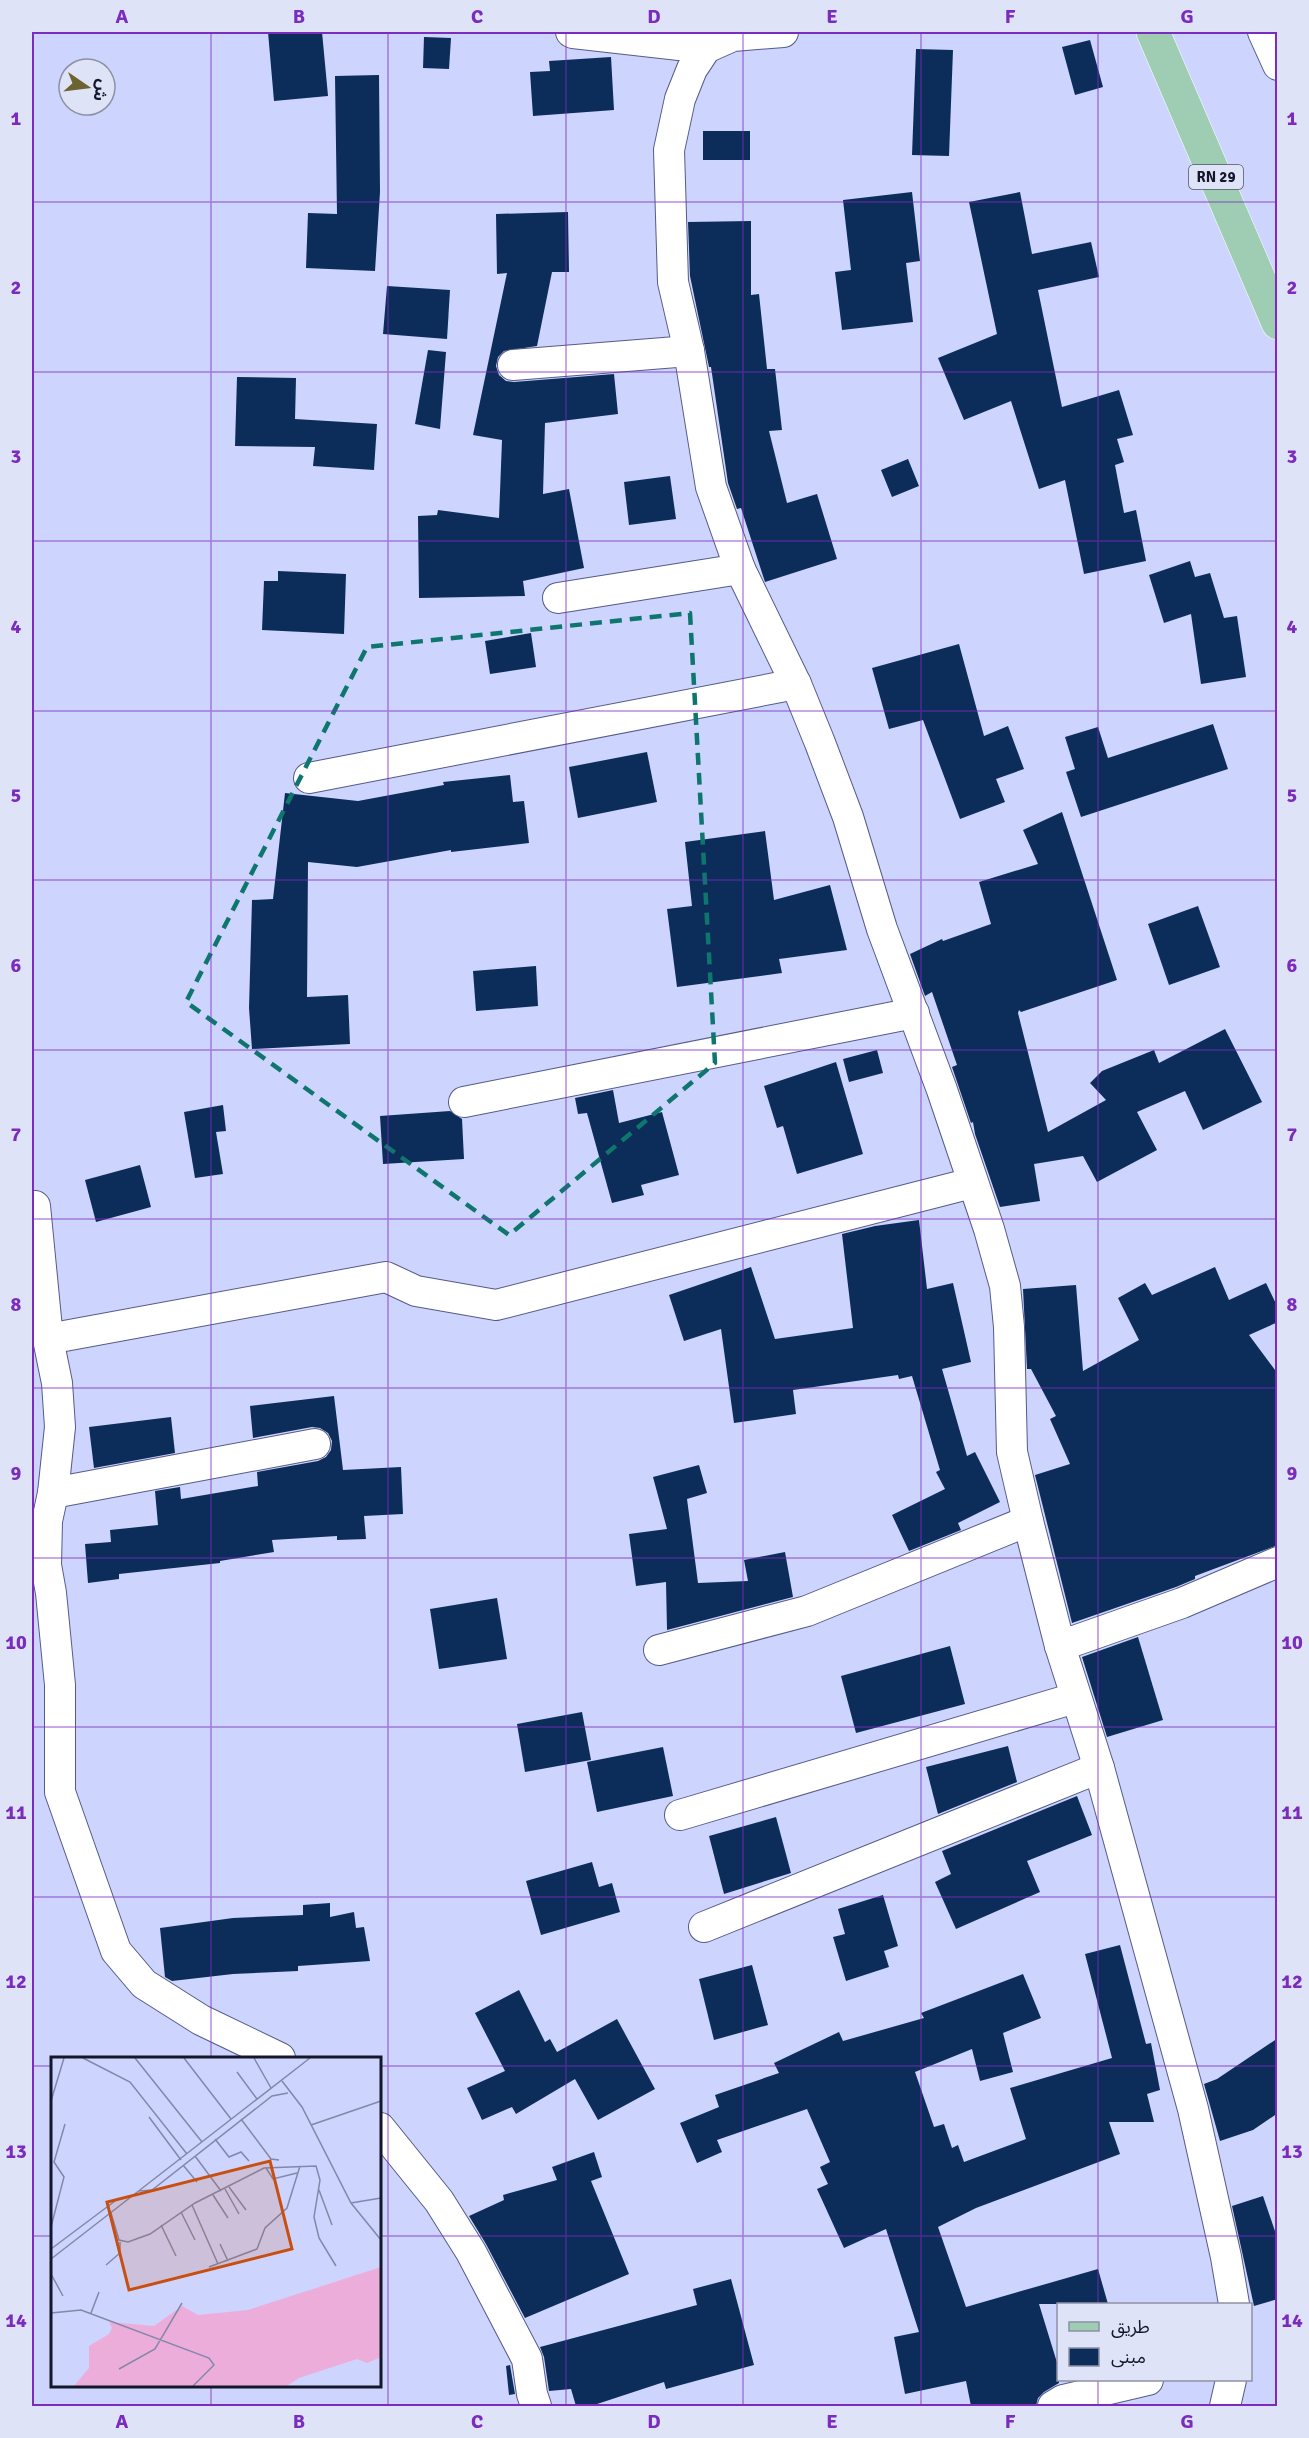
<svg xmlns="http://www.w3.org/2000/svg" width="1309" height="2438" font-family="Signika,'Noto Sans Arabic',sans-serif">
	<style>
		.building { fill: #0c2d5a }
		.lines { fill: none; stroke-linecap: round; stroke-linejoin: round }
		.minor-casing { stroke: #555b89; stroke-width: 32 }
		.primary-casing { stroke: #fff; stroke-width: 34 }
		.minor { stroke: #fff; stroke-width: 30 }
		.primary { stroke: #9fcdb3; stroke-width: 33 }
		.marked { fill: none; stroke: #0f766e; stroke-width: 4.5; stroke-dasharray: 12 8; stroke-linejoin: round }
		.grid { fill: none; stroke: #7b2cbf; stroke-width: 1.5; stroke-opacity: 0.55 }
		.labels { text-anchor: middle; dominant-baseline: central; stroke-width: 6; stroke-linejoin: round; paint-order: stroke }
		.shield { fill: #dfe3f8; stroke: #515467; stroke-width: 1.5 }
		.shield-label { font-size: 15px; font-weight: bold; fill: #141729 }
		.inset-road { fill: none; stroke: #8388a9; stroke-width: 1.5 }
		.view { fill: #c84f10; fill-opacity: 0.15; stroke: #c84f10; stroke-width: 3 }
		.inset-edge { fill: none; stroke: #141729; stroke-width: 3 }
		.neatline { fill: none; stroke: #7b2cbf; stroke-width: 2 }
		.grid-label { font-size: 20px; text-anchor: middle; font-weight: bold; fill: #7b2cbf }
	</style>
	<rect width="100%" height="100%" fill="#cdd4fe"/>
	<g class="building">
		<path d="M 268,32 L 322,32 L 328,96 L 274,101 Z"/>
		<path d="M 424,37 L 451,38 L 449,69 L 423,68 Z"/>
		<path d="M 1090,40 L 1103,87 L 1075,95 L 1062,47 Z"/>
		<path d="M 916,49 L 953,50 L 949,156 L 912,155 Z"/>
		<path d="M 611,57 L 614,110 L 533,116 L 530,72 L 550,71 L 549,61 Z"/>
		<path d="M 379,75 L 380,192 L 375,271 L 306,268 L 308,213 L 337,214 L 335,76 Z"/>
		<rect x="703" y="131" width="47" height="29"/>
		<path d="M 912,192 L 920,261 L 906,263 L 913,322 L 842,330 L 835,272 L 851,270 L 843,200 Z"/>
		<path d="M 1020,192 L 1032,254 L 1091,242 L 1099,277 L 1038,290 L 1062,407 L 1119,390 L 1133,435 L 1117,439 L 1124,462 L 1115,465 L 1124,513 L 1136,510 L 1146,561 L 1084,574 L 1065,480 L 1039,489 L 1011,401 L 964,420 L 938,358 L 997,334 L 969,202 Z"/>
		<path d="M 568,212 L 569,272 L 552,272 L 537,346 L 504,351 L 498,357 L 496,366 L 499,375 L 506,381 L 514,382 L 614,374 L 618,414 L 545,423 L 543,494 L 569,489 L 584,568 L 523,581 L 525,596 L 419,598 L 418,516 L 437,515 L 438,510 L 499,518 L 502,440 L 473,435 L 507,273 L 497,274 L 496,214 Z"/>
		<path d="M 751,221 L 751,295 L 759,294 L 767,369 L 775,369 L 782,430 L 769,431 L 787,503 L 817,494 L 837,559 L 765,582 L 741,508 L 737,509 L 728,483 L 711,367 L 709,367 L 690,276 L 688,222 Z"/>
		<path d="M 387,286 L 450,290 L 447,339 L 383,334 Z"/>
		<path d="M 428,350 L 446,352 L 440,429 L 415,424 Z"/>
		<path d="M 237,377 L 296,378 L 295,419 L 377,424 L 374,470 L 313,466 L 315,447 L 235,446 Z"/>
		<path d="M 908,459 L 919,486 L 892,497 L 881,470 Z"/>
		<path d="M 670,476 L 676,519 L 629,525 L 624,482 Z"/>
		<path d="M 1190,561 L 1195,577 L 1210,573 L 1224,618 L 1237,616 L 1246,677 L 1201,684 L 1191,614 L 1164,623 L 1149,575 Z"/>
		<path d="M 278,571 L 346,574 L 344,634 L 262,630 L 264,581 L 278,581 Z"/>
		<path d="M 531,633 L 536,667 L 490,674 L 485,641 Z"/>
		<path d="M 959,644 L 984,736 L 1008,726 L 1024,769 L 996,779 L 1005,802 L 960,819 L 923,720 L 889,729 L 872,668 Z"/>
		<path d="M 1213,724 L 1228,769 L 1081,817 L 1066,772 L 1075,769 L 1065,737 L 1098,727 L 1108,758 Z"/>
		<path d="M 647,752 L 657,802 L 578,818 L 569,767 Z"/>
		<path d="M 510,775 L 513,802 L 524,801 L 529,843 L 451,852 L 451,850 L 357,867 L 308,862 L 307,997 L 348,995 L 350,1044 L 252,1049 L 249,1008 L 252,900 L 273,899 L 285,793 L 358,801 L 444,785 L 443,782 Z"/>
		<path d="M 1062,812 L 1117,980 L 1021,1012 L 1019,1010 L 1018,1013 L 1048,1132 L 1106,1100 L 1090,1083 L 1102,1071 L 1154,1050 L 1159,1063 L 1225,1029 L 1262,1102 L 1203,1130 L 1185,1091 L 1137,1112 L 1157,1150 L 1097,1182 L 1083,1156 L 1034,1164 L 1040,1201 L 1000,1207 L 975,1134 L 973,1122 L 971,1123 L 952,1067 L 957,1065 L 932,992 L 925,996 L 910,954 L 942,939 L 943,941 L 991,924 L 979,882 L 1038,864 L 1023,830 Z"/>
		<path d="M 765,831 L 774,900 L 830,885 L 847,950 L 779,959 L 782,973 L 677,987 L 667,909 L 692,906 L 685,842 Z"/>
		<path d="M 1198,906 L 1220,967 L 1169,985 L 1148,924 Z"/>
		<path d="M 536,966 L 538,1006 L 476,1011 L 473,971 Z"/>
		<path d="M 877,1050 L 883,1073 L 849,1082 L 843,1059 Z"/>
		<path d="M 836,1062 L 863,1154 L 797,1174 L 783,1126 L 777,1128 L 764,1086 Z"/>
		<path d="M 613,1090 L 619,1123 L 662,1112 L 679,1175 L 641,1185 L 644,1195 L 612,1203 L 587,1113 L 578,1114 L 575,1098 Z"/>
		<path d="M 223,1105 L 226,1131 L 216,1132 L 223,1174 L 195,1178 L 184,1112 Z"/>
		<path d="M 450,1111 L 462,1119 L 464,1159 L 383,1164 L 380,1116 Z"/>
		<path d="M 140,1165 L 151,1207 L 96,1222 L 85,1180 Z"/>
		<path d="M 919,1220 L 927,1289 L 953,1283 L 971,1362 L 942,1369 L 967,1456 L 975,1452 L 1000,1502 L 958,1523 L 961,1530 L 909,1551 L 892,1515 L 945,1489 L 936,1472 L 940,1470 L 912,1376 L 899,1379 L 898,1375 L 793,1390 L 796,1414 L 734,1423 L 721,1329 L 684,1341 L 669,1295 L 751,1267 L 775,1339 L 853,1328 L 842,1234 L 875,1226 Z"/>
		<path d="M 1215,1267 L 1229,1300 L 1266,1283 L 1278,1308 L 1278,1322 L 1249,1335 L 1278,1374 L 1278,1545 L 1195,1576 L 1195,1579 L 1176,1587 L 1072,1623 L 1035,1475 L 1070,1464 L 1050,1419 L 1056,1416 L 1031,1369 L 1027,1369 L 1023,1289 L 1076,1285 L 1083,1371 L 1139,1340 L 1118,1298 L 1145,1283 L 1152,1295 Z"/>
		<path d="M 334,1396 L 343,1470 L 401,1467 L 403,1514 L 364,1516 L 366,1539 L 337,1540 L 337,1536 L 272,1540 L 274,1552 L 220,1561 L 220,1563 L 119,1574 L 119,1579 L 88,1583 L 85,1544 L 111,1542 L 110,1530 L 158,1525 L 155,1491 L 180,1487 L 181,1499 L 258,1486 L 257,1472 L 318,1461 L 326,1457 L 331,1450 L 332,1441 L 328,1433 L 320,1428 L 312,1427 L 253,1438 L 250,1406 Z"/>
		<path d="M 171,1417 L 175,1453 L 94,1468 L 89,1427 Z"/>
		<path d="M 699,1465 L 707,1493 L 687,1499 L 698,1583 L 748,1581 L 744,1560 L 785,1552 L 793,1597 L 667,1630 L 666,1582 L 636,1586 L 629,1534 L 667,1529 L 653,1477 Z"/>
		<path d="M 497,1598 L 507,1659 L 439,1669 L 430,1609 Z"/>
		<path d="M 1138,1637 L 1163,1720 L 1107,1737 L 1082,1657 Z"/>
		<path d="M 950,1646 L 965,1704 L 856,1733 L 841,1676 Z"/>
		<path d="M 582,1712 L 591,1760 L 525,1772 L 517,1724 Z"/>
		<path d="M 1008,1746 L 1017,1782 L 938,1814 L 926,1767 Z"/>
		<path d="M 663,1747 L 673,1796 L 597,1812 L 587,1762 Z"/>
		<path d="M 1077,1796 L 1092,1835 L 1027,1861 L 1040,1892 L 956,1929 L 935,1882 L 951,1874 L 942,1851 Z"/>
		<path d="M 776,1817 L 791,1873 L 724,1894 L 709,1836 Z"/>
		<path d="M 592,1862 L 599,1887 L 612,1883 L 620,1912 L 541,1935 L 526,1881 Z"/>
		<path d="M 883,1895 L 898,1946 L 884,1951 L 889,1967 L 846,1981 L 833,1937 L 845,1934 L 838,1909 Z"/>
		<path d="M 330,1903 L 330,1917 L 354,1912 L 356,1928 L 364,1927 L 370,1961 L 298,1966 L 298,1971 L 233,1974 L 172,1981 L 165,1977 L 160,1928 L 233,1918 L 303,1915 L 303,1905 Z"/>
		<path d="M 1120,1945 L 1146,2044 L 1151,2043 L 1160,2090 L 1147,2094 L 1154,2122 L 1109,2122 L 1120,2154 L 976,2208 L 938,2227 L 966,2307 L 1098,2269 L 1108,2304 L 1039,2304 L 1059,2369 L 1059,2383 L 1044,2392 L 1038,2398 L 1036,2406 L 971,2406 L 966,2381 L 905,2394 L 894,2337 L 919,2332 L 886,2229 L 844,2248 L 817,2189 L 828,2184 L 820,2167 L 830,2162 L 807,2109 L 717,2140 L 722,2152 L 697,2163 L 680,2123 L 719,2107 L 715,2095 L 779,2073 L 774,2063 L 839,2032 L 843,2041 L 924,2018 L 921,2013 L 1023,1974 L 1041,2018 L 1003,2033 L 1013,2072 L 980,2081 L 972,2049 L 915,2072 L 934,2127 L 944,2124 L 952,2148 L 958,2145 L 964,2162 L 1026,2139 L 1010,2088 L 1112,2058 L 1085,1954 Z"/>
		<path d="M 752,1965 L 768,2025 L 714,2040 L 699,1979 Z"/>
		<path d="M 519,1990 L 545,2042 L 550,2039 L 557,2052 L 617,2019 L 655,2089 L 598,2120 L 575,2079 L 516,2114 L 512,2107 L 482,2120 L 467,2088 L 505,2071 L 475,2013 Z"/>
		<path d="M 1278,2038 L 1278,2113 L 1253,2130 L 1220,2141 L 1204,2084 L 1217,2079 Z"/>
		<path d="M 594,2152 L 602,2177 L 591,2181 L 629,2274 L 525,2318 L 486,2244 L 469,2216 L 504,2200 L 503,2195 L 557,2180 L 552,2167 Z"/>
		<path d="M 1263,2196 L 1278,2240 L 1278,2299 L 1254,2306 L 1232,2206 Z"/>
		<path d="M 731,2279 L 754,2365 L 666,2389 L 664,2382 L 591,2406 L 576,2406 L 571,2389 L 549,2391 L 544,2357 L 540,2347 L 697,2305 L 693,2289 Z"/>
		<path d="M 510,2365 L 515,2394 L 509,2395 L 506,2366 Z"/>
	</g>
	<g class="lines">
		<defs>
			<g id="minor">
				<path d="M 571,32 L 573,33 L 706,48"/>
				<path d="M 783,32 L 733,36 L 706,48 L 692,69 L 680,99 L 669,150 L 673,282 L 689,351 L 711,487 L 740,569 L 796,684 L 820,743 L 848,817 L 882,929 L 942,1090 L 989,1229 L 1005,1286 L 1009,1327 L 1012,1452 L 1028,1521 L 1060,1646 L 1099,1768 L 1193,2109 L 1226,2257 L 1234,2304"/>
				<path d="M 1263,32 L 1278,65"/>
				<path d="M 513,365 L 689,351"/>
				<path d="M 558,598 L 740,569"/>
				<path d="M 309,778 L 796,684"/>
				<path d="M 464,1102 L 914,1013"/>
				<path d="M 35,1206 L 48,1339 L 57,1383 L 60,1427 L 53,1493 L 47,1521 L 46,1565 L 51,1593 L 60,1685 L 60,1792 L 116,1951 L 144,1984 L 201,2020 L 280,2058"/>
				<path d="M 48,1339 L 386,1277 L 416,1291 L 496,1305 L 972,1183"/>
				<path d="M 53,1493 L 315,1444"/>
				<path d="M 1060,1646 L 1182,1603 L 1278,1562"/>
				<path d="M 659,1650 L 807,1611 L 1028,1521"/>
				<path d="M 680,1815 L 1075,1698"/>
				<path d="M 704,1927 L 1099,1768"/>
				<path d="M 380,2128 L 439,2201 L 471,2252 L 527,2359 L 532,2394 L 536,2406"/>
				<path d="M 1053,2406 L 1063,2400 L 1148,2380"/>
				<path d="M 1225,2406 L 1231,2380"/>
			</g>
			<path id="primary" d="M 1153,32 L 1278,323"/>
		</defs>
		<use href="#minor" class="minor-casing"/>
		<use href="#primary" class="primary-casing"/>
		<use href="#minor" class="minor"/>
		<use href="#primary" class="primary"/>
	</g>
	<path class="marked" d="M 690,613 L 715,1063 L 509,1235 L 186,1002 L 367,647 Z"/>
	<path class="grid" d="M 211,32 L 211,2058M 388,32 L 388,2406M 566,32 L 566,2406M 743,32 L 743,2406M 921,32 L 921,2406M 1098,32 L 1098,2304M 32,202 L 1278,202M 32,372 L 1278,372M 32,541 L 1278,541M 32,711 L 1278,711M 32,880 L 1278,880M 32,1050 L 1278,1050M 32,1219 L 1278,1219M 32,1388 L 1278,1388M 32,1558 L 1278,1558M 32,1727 L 1278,1727M 32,1897 L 1278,1897M 32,2066 L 52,2066M 380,2066 L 1278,2066M 32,2236 L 52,2236M 380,2236 L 1278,2236M 1098,2380 L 1098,2406M 211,2386 L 211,2406"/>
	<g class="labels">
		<rect class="shield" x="1189" y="165" width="54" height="24" rx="4.5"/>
		<g class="shield-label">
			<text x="1216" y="177">RN 29</text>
		</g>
	</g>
	<g transform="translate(51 2057)">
		<rect width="330" height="330" fill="#cdd4fe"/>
		<path d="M 330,210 L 330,300 L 316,306 L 306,302 L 248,321 L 236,329 L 23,329 L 38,311 L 38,289 L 58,277 L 61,271 L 58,265 L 103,269 L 131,249 L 147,258 L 197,253 Z" fill="#edadda"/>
		<path class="inset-road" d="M 32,1 L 79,25 L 136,97M 84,1 L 151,85M 133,1 L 180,62M 203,1 L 220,31M 186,15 L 206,42M 231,24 L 251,50 L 300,146 L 330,183M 0,44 L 13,1M 98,60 L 130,103M 190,62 L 220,102 L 228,103M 260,68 L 330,44M 164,82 L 178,100 L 190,95 L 198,104M 144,99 L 170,134M 132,108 L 146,125M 215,111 L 222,122 L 246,116M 178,130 L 195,153M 174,132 L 188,157M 268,133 L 281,168M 88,134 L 101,133 L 221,39 L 237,36M 162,138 L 177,161M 300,146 L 330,141M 141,148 L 167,207M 130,155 L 144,183M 60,156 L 68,183 L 77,185 L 99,177 L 144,146 L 213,111 L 265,109 L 269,123 L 263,160 L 268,181 L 285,209M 110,168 L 125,199M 0,170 L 13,120 L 3,105 L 14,67M 169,187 L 177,204M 0,192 L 68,141M 0,202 L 259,1M 55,208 L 69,196 L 69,185M 158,210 L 206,192 L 214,171 L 236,151 L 249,109M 0,217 L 12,239M 0,256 L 30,253 L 158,301 L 163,308 L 142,329M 40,256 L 48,235M 68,312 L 104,292 L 131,246"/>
		<path class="view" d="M 219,104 L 241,192 L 78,233 L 56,145 Z"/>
		<rect width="330" height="330" class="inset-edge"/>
	</g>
	<rect width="1309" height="2438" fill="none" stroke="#dfe3f8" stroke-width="66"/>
	<rect x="1057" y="2303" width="195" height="78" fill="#dfe3f8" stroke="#8e91a5" stroke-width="1.5"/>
	<rect x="1069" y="2322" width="30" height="9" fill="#9fcdb3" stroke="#8e91a5" stroke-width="1.5"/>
	<text x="1111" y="2333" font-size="18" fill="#141729">طريق</text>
	<rect x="1069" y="2348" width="30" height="18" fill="#0c2d5a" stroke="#8e91a5" stroke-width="1.5"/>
	<text x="1111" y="2363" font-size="18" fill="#141729">مبنى</text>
	<g transform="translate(87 87) rotate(104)"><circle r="28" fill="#dfe3f8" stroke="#8e91a5" stroke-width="1.5"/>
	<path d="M0-4.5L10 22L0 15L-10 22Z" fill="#6d6330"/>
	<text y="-9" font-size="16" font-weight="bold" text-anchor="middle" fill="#141729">ش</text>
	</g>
	<rect x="33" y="33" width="1243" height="2372" class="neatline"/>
	<g class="grid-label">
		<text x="122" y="23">A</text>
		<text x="299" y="23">B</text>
		<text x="477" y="23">C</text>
		<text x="654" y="23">D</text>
		<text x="832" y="23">E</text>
		<text x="1010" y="23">F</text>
		<text x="1187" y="23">G</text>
		<text x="16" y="125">1</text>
		<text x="1292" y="125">1</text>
		<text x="16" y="294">2</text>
		<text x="1292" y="294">2</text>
		<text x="16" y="463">3</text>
		<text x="1292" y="463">3</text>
		<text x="16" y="633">4</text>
		<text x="1292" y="633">4</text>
		<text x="16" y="802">5</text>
		<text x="1292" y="802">5</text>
		<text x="16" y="972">6</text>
		<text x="1292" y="972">6</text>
		<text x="16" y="1141">7</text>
		<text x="1292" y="1141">7</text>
		<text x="16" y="1311">8</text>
		<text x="1292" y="1311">8</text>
		<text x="16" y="1480">9</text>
		<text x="1292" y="1480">9</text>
		<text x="16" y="1649">10</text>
		<text x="1292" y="1649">10</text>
		<text x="16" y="1819">11</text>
		<text x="1292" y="1819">11</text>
		<text x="16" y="1988">12</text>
		<text x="1292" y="1988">12</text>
		<text x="16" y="2158">13</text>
		<text x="1292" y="2158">13</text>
		<text x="16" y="2327">14</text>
		<text x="1292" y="2327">14</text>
		<text x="122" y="2428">A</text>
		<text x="299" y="2428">B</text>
		<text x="477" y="2428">C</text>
		<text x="654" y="2428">D</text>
		<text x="832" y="2428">E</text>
		<text x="1010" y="2428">F</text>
		<text x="1187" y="2428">G</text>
	</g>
</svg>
